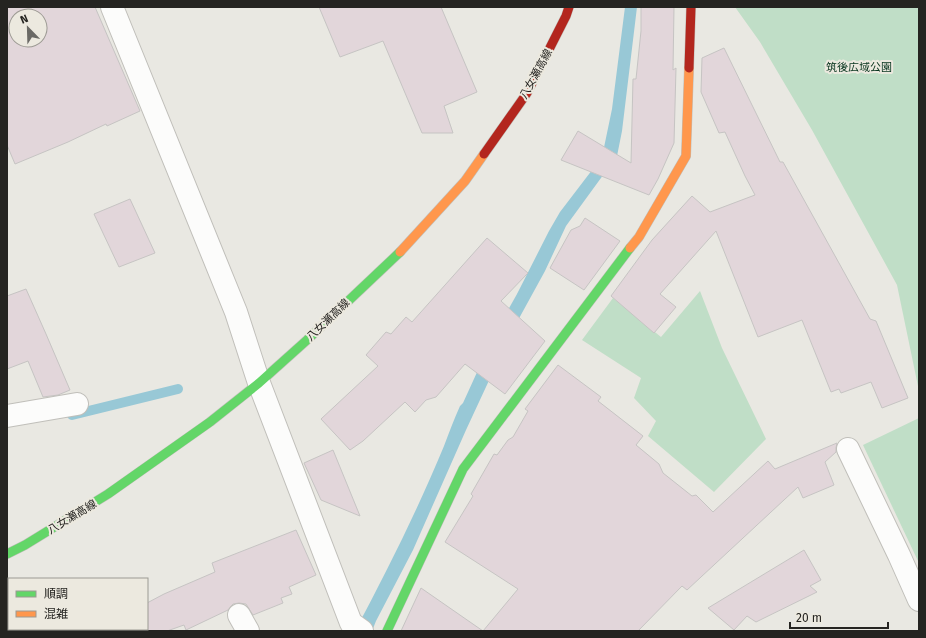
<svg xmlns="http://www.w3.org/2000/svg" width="926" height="638" font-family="'Fira Sans','Noto Sans JP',sans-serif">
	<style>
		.green { fill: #c0dec7 }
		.water { fill: #98c8d6 }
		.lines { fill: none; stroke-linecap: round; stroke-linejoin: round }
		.stream { stroke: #98c8d6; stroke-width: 10 }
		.building { fill: #e2d6da; stroke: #c6c4c3; fill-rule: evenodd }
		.street-casing { stroke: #c0bfba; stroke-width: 24 }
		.fast-casing { stroke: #c0bfba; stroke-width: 10 }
		.slow-casing { stroke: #c0bfba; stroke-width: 10 }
		.jam-casing { stroke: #c0bfba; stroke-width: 10 }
		.street { stroke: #fcfcfb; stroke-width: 22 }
		.fast { stroke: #63d668; stroke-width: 9 }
		.slow { stroke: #ff974d; stroke-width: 9 }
		.jam { stroke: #b3261e; stroke-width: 9 }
		.labels { text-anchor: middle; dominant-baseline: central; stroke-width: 4; stroke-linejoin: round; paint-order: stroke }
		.park-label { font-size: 11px; fill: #04321b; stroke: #ece9df }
		.street-label { font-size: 11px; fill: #252421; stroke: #ece9df }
	</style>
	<rect width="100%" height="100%" fill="#e9e8e2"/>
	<g class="green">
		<path d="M 735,7 L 919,7 L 919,391 L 897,285 L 812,130 L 760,42 Z"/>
		<path d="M 700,291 L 722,348 L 766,439 L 714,492 L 648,436 L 656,421 L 634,398 L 641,378 L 582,340 L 613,298 L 661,337 Z"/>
		<path d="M 919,418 L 919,563 L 863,445 Z"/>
	</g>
	<path class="water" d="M 625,7 L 637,7 L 622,131 L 617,156 L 566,226 L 545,271 L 511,333 L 466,430 L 413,550 L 376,621 L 372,631 L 355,631 C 387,571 418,509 444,446 C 449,433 454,419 460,406 L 463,403 L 494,335 L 517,294 L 549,231 L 560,212 L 602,157 L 612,109 Z"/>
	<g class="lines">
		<path class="stream" d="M 72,415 L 178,389"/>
	</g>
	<g class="building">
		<path d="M 7,7 L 95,7 L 140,111 L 107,126 L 106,124 L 68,142 L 15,164 L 7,145 ZM 16,16 L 40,16 L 40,40 L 16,40 Z"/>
		<path d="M 319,7 L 441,7 L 477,92 L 444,106 L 453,133 L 422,133 L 383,41 L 340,57 Z"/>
		<path d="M 641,7 L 674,7 L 673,70 L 676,68 L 674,143 L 658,179 L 649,195 L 561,160 L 578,131 L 631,163 L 633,79 L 636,79 L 641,31 Z"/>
		<path d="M 724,48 L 780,162 L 783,162 L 870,319 L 876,321 L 908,398 L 882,408 L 871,382 L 841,393 L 839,389 L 831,392 L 802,320 L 758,337 L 716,231 L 660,294 L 676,307 L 654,333 L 611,296 L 652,240 L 692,196 L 710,212 L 755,195 L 745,176 L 725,132 L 719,133 L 701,92 L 702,58 Z"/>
		<path d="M 130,199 L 155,253 L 119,267 L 94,214 Z"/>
		<path d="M 585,218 L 620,241 L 584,290 L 550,268 L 571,230 L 580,226 Z"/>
		<path d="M 487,238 L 528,273 L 501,301 L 545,341 L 505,394 L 465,364 L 436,397 L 426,400 L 415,412 L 405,402 L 363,441 L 350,450 L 321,419 L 378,366 L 366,355 L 386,332 L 391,334 L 406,317 L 412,322 Z"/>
		<path d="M 26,289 L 46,334 L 70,390 L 58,395 L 43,397 L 28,361 L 7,369 L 7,296 Z"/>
		<path d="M 558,365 L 601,397 L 598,401 L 643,436 L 636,445 L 659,464 L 663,473 L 692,496 L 696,495 L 713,512 L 768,461 L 775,469 L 837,443 L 836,448 L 836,452 L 825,462 L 834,485 L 803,498 L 798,487 L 687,590 L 682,586 L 638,631 L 401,631 L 421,588 L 483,631 L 518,589 L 445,542 L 473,496 L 471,494 L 494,454 L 497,455 L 508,440 L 513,437 L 528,411 L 525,409 Z"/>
		<path d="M 333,450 L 360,516 L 321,500 L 304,463 Z"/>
		<path d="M 296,530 L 316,575 L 289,587 L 292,594 L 281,598 L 283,603 L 253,615 L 246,604 L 239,603 L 233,604 L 228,610 L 186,630 L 184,625 L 167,631 L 147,631 L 147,603 L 164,594 L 215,572 L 212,563 Z"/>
		<path d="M 804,550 L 821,580 L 810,586 L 817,592 L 756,622 L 747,616 L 734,630 L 708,608 Z"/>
	</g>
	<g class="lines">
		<defs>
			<g id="street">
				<path d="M 112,7 L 236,312 L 259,383 L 351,623 L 362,631"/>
				<path d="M 7,416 L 77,404"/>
				<path d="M 848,449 L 899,555 L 919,600"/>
				<path d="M 239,615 L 248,631"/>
			</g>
			<g id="fast">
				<path d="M 7,554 L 25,545 L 108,494 L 210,422 L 259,383 L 307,340 L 400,252"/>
				<path d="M 387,631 L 463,469 L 630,248"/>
			</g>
			<g id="slow">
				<path d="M 630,248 L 639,237 L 686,156 L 689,68"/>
				<path d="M 400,252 L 465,181 L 484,154"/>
			</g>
			<g id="jam">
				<path d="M 689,68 L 691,7"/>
				<path d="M 484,154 L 527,93 L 566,16 L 569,7"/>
			</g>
		</defs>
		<use href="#street" class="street-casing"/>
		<use href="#fast" class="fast-casing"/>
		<use href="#slow" class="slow-casing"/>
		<use href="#jam" class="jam-casing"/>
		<use href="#street" class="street"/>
		<use href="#fast" class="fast"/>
		<use href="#slow" class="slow"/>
		<use href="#jam" class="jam"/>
	</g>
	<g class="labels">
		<g class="park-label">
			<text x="859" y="67">筑後広域公園</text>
		</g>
		<g class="street-label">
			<text transform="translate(536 74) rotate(-61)">八女瀬高線</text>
			<text transform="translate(328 320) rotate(-44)">八女瀬高線</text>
			<text transform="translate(72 517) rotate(-31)">八女瀬高線</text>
		</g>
	</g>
	<rect width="926" height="638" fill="none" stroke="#252421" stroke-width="16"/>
	<rect x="8" y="578" width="140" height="52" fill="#ece9df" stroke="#9c9a93"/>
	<rect x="16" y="591" width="20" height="6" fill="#63d668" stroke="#9c9a93"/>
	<text x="44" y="598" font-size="12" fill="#252421">順調</text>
	<rect x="16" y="611" width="20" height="6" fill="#ff974d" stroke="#9c9a93"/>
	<text x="44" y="618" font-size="12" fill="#252421">混雑</text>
	<g transform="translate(28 28) rotate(337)"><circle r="19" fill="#ece9df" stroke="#9c9a93"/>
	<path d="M0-3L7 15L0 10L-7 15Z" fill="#6a6965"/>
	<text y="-6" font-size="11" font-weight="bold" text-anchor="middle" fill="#252421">N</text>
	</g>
	<path d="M790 622v6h98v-6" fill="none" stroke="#252421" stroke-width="2"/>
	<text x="796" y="622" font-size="12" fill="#252421" stroke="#ece9df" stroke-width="3" paint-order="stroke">20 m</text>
</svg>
